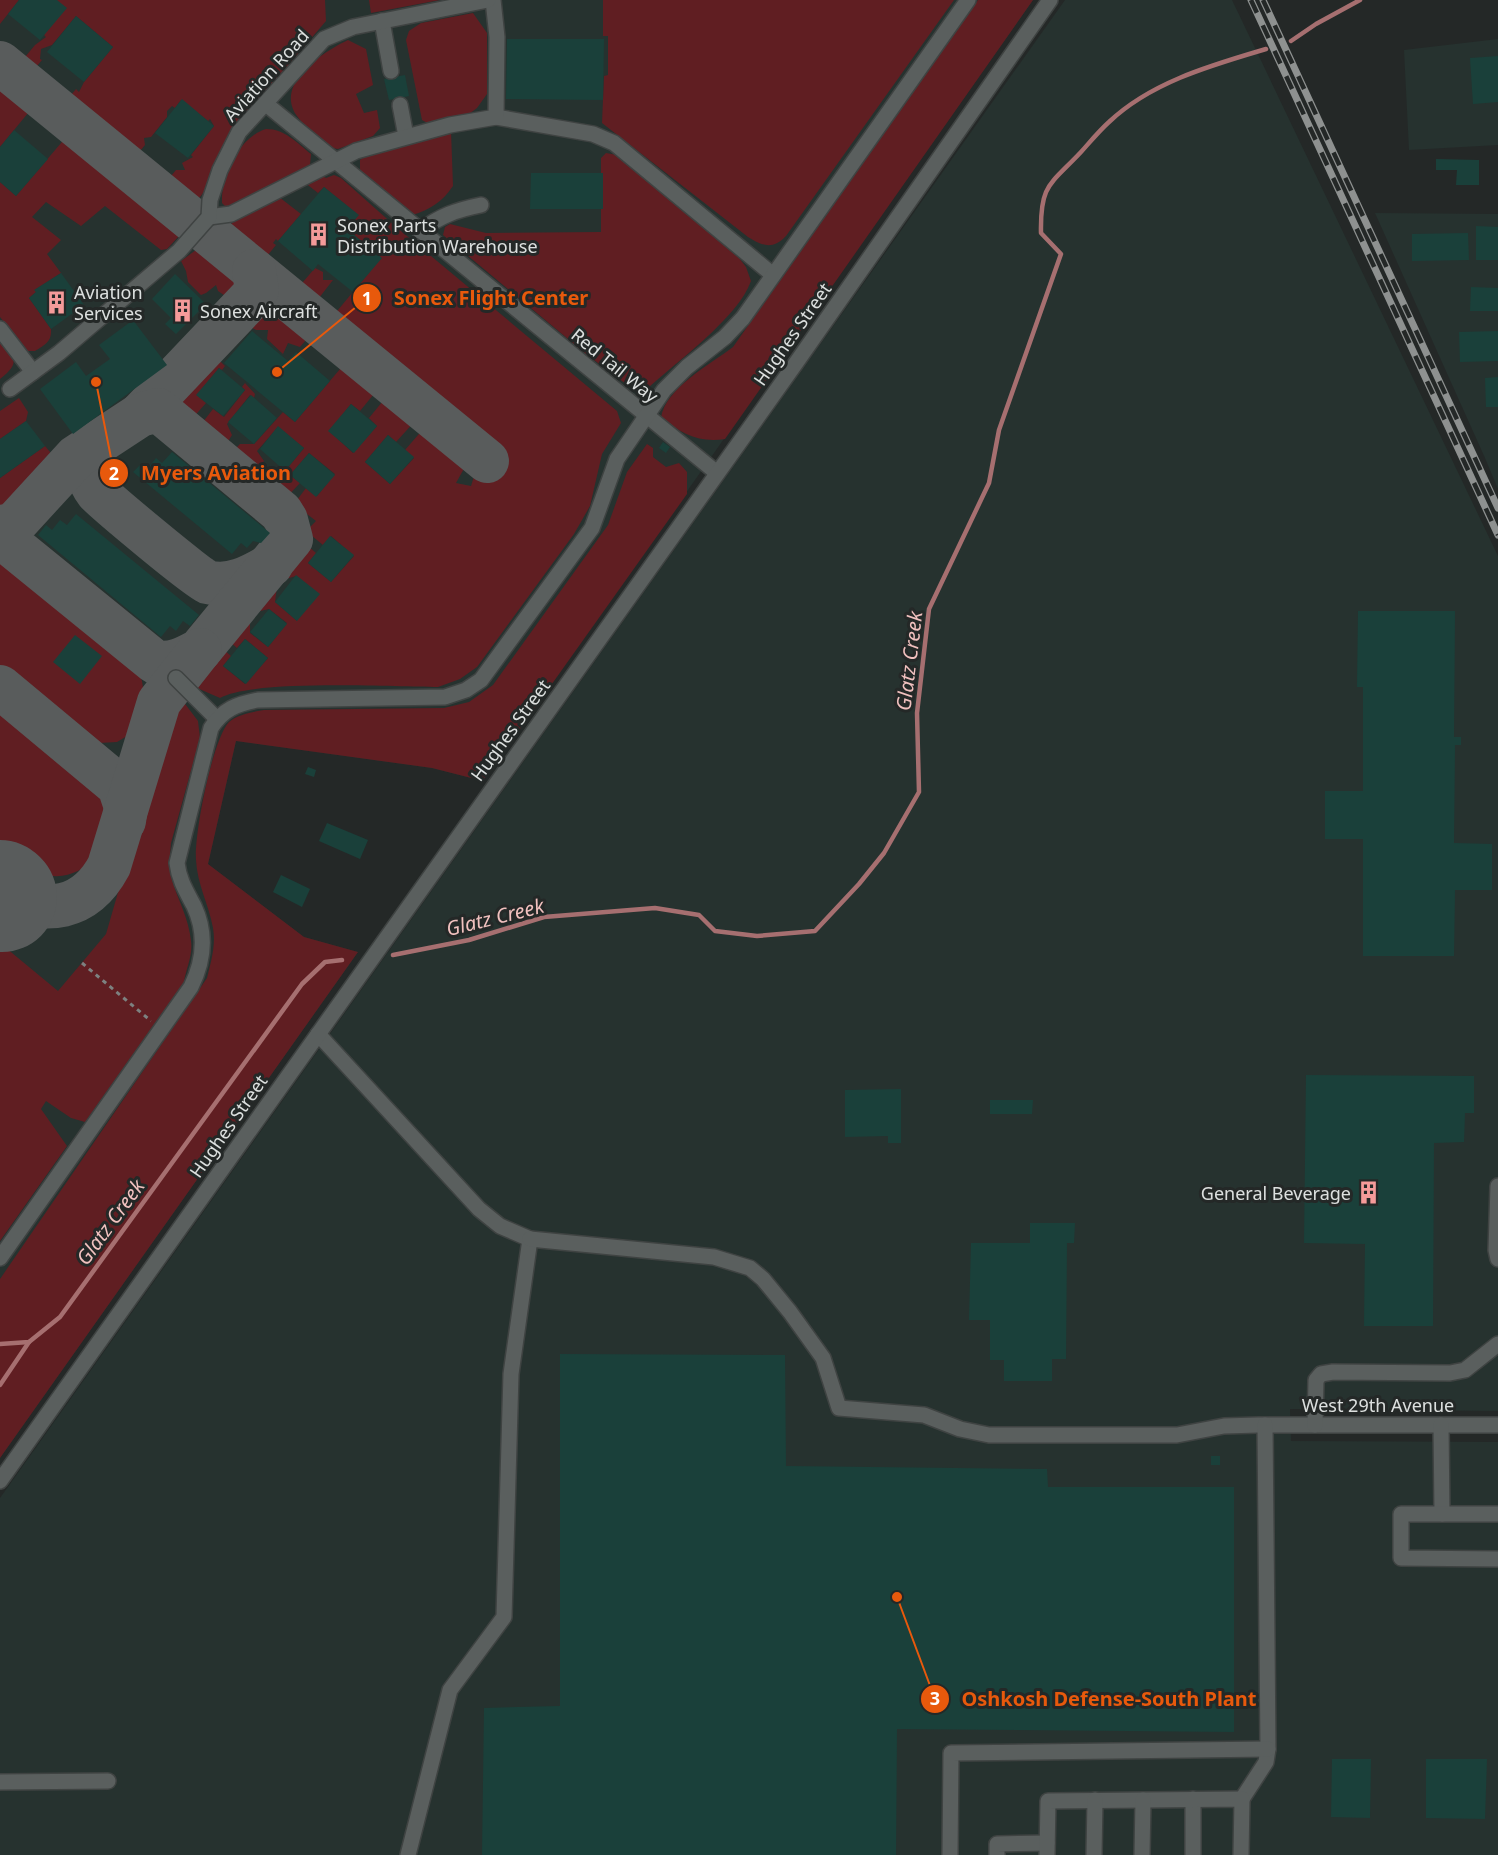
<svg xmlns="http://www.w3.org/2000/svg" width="1498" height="1855" font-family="'Noto Sans',sans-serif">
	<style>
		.built { fill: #26322f }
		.green { fill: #601e22 }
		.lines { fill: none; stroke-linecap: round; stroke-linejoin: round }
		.stream { stroke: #a66f70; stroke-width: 4.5 }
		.taxiway { stroke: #595c5c; stroke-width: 44 }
		.runway { stroke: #595c5c; stroke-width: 110 }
		.building { fill: #1a403a }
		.minor-casing { stroke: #3f4342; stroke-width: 18 }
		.path { stroke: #7d8180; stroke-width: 3; stroke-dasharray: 4.5 4.5; stroke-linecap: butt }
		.minor { stroke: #5a5f5e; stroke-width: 15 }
		.rail-casing { stroke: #8e9190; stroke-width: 7 }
		.rail { stroke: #242827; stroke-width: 4.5; stroke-dasharray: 14; stroke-linecap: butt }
		.labels { text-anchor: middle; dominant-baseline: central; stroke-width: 6; stroke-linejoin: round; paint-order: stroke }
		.street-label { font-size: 18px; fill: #dde0df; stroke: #242827 }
		.poi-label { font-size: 18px; fill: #dde0df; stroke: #242827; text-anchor: start }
		.water-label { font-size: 20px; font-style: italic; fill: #f1c1bf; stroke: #242827 }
		.leader { fill: none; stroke: #e8590c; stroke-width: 2 }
		.callout-dot { fill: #e8590c; stroke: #242827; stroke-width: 2 }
		.mark-label { font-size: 18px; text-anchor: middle; font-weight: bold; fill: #fff }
		.callout-label { font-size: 20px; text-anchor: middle; font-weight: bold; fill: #e8590c; stroke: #242827; stroke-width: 6; stroke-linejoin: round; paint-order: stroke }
	</style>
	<rect width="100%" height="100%" fill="#242827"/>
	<g class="built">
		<path d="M 0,0 L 1033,0 L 483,781 L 432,768 L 236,741 L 208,864 L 304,937 L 358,952 L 0,1458 Z"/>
		<path d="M 1065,0 L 1232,0 L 1498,556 L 1498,1411 L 1290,1409 L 1291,1441 L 1498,1442 L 1498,1855 L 0,1855 L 0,1498 Z"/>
		<path d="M 1498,39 L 1498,145 L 1409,150 L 1404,50 Z"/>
		<path d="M 1375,213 L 1498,214 L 1498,489 L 1485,458 Z"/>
	</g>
	<g class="green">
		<path d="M 0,0 L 19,0 L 0,24 Z"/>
		<path d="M 57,0 L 325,0 L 326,21 L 231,132 C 220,147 208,199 193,202 L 166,182 L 176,170 L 185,170 L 182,163 L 193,157 L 191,155 L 214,126 L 210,119 L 208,121 L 181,100 L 175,108 L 172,106 L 167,111 L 167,117 L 151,137 L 144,138 L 145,145 L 135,157 L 67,100 L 76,89 L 79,92 L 84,82 L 113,47 L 76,16 L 52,45 L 41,49 L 40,59 L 42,60 L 32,72 L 20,63 L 35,45 L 46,37 L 44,35 Z"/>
		<path d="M 369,0 L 440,0 L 371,13 Z"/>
		<path d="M 603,0 L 954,0 L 786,236 C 773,250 762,246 748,237 L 602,123 L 604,76 L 608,75 L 608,36 L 603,36 Z"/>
		<path d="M 978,0 L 1033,0 L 725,439 C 699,443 682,434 661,418 C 665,388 711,364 733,347 Z"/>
		<path d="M 473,13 L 487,33 L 487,94 L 477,108 L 469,114 L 431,125 L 422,120 L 406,40 L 409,31 L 421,23 Z"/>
		<path d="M 348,40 L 366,49 L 373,85 L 356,94 L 364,113 L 377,110 L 380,128 L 373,136 L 338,149 L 332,148 C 320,138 306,129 297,116 C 274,83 323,52 348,40 Z"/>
		<path d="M 0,79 L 33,107 L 0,147 Z"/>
		<path d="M 266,129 C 285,129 297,143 311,154 L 310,165 L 233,206 L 226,207 L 222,203 C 221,176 239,137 266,129 Z"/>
		<path d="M 451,131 L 453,186 C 443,201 430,210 412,215 L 360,170 L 360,160 L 367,155 Z"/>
		<path d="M 67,136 L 175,222 L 179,236 L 167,249 L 161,250 L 105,206 L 81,226 L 46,202 L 32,217 L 61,240 L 47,254 L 61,273 L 35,290 L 36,292 L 29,298 L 51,329 C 52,342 45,345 35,351 L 28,351 L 0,317 L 0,182 L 16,196 Z"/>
		<path d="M 606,153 L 617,155 L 634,169 L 739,258 L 746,267 L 751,281 C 738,318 676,362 646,390 L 634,390 L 586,354 L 443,235 L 445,227 L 450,224 L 486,233 L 601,232 L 601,158 Z"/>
		<path d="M 321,175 L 326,178 L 334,175 L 341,178 L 395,226 L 617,411 L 621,423 L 602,454 L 590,506 L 574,534 L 477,667 L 460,679 L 438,687 C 393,687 253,679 220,698 L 197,688 L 190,673 L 215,642 L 231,656 L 223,666 L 245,684 L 268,658 L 245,639 L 237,648 L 222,635 L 240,611 L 250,619 L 250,633 L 268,647 L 287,623 L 269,609 L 256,612 L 246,604 L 267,579 L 277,587 L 275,602 L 297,621 L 296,576 L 283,580 L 272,572 L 300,539 L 316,553 L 308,563 L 331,582 L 354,556 L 331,536 L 323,545 L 306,531 L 316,521 L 294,504 L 306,488 L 317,496 L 335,474 L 309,453 L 290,475 L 300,483 L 285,499 L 262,479 L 272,468 L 282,473 L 285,471 L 304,448 L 278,427 L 257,451 L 264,461 L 255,473 L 231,453 L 240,444 L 254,444 L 283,412 L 295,422 L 346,362 L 378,389 L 360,411 L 351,404 L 329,431 L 353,453 L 377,426 L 369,418 L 387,396 L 416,420 L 396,442 L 388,435 L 365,462 L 390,484 L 414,458 L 405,450 L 425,427 L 464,459 L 466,465 L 456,483 L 471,486 L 476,470 L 484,475 L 499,454 L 333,316 L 381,258 L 347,229 L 358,215 L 324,187 L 318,193 L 304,182 Z"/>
		<path d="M 279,197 L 301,214 L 278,241 L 276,239 L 273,243 L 276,245 L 263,261 L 228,233 C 229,214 264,205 279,197 Z"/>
		<path d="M 200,247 L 206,248 L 244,279 L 244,290 L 234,302 L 218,291 L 216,285 L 206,293 L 201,295 L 188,282 L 186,271 L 181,261 Z"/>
		<path d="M 315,268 L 323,272 L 323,280 L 333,280 L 315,303 L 297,289 Z"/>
		<path d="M 263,300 L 275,304 L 311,334 L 300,347 L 288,343 L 283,354 L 267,339 L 268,330 L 256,330 L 239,321 L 255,304 Z"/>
		<path d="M 0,339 C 14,358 22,362 0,379 Z"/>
		<path d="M 210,351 L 225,366 L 222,370 L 219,368 L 197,395 L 206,403 L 191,420 L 171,403 L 170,391 Z"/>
		<path d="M 245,383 L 255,394 L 254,398 L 250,395 L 227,424 L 232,435 L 224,448 L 199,427 L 213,409 L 224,417 L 245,390 L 242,387 Z"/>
		<path d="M 19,398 L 28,412 L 26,421 L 0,439 L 0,411 Z"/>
		<path d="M 647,444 L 653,448 L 653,457 L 666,467 L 679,463 L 687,472 L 687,494 L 483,781 L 432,768 L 236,741 L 208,864 L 304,937 L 358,952 L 0,1458 L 0,1279 L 207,978 C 211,962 216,945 213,928 C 209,905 197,884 196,860 C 194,835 212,740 229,722 C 238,714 253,712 264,710 L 444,708 L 469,702 L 493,685 L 608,525 L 627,472 Z"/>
		<path d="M 45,446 L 55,458 L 10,511 L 0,513 L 0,478 Z"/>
		<path d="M 0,547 L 132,657 L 142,681 L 145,702 L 139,720 L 127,736 L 117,742 L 98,743 L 79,735 L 0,670 Z"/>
		<path d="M 176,692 L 198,721 L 200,738 L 171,843 C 170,855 168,868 172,880 C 178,900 189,919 191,941 C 193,956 186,968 184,982 L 85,1122 L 71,1118 L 46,1101 L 41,1109 L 67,1146 L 0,1241 L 0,943 L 58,991 L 106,934 Z"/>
		<path d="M 0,704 C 23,722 92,771 104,793 C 123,830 91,885 46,875 C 27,871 15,859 0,847 Z"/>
	</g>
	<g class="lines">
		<g class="stream">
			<path d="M 1291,41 L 1316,24 L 1360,0"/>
			<path d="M 393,955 L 469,940 L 544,917 L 655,908 L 699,915 L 715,931 L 757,936 L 815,931 L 859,884 L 884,853 L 919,792 L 917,713 L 929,609 L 989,483 L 999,430 L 1061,254 L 1041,233 C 1040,184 1050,185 1081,152 C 1090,142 1099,131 1109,122 C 1151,82 1212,65 1266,49"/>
			<path d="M 0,1344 L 29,1342 L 60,1317 L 302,984 L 325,962 L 342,960"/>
			<path d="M 0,1385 L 29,1342"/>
		</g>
		<g class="taxiway">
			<path d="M 0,63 L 487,461"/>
			<path d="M 140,415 L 252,297 L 257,290 L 254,271"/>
			<path d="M 88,449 C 82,461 89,482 97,492 C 106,502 200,580 207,582 C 230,588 251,577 271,565"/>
			<path d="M 0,527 L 12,525 L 19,519 L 76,457 L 140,415 L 158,410 L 281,512 L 286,520 L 291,539 L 200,650 C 185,658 173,665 155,662 L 0,536"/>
			<path d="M 0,687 L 119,786 L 126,807 L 124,821"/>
			<path d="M 2,897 C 47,914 85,911 109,866 L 159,702 L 200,650"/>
		</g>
		<path class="runway" d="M 0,895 L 2,897"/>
	</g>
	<g class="building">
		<path d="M 19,0 L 57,0 L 67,8 L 40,40 L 8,14 Z"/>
		<path d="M 76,16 L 113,47 L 84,82 L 47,52 Z"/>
		<path d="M 507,39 L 604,39 L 603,100 L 506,99 Z"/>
		<path d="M 1498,56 L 1498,102 L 1473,104 L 1470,58 Z"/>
		<path d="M 405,75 L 409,96 L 389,100 L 384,79 Z"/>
		<path d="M 182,99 L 214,126 L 188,158 L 155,133 Z"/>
		<path d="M 14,130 L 48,159 L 16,196 L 0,182 L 0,147 Z"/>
		<path d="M 1436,159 L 1479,160 L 1479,185 L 1456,185 L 1457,170 L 1436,170 Z"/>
		<path d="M 531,173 L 603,173 L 603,209 L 530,209 Z"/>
		<path d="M 324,187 L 359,215 L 347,229 L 382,258 L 353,292 L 318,264 L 313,271 L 278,241 Z"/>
		<path d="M 1476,226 L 1498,227 L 1498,260 L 1476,260 Z"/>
		<path d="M 1468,233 L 1469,260 L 1412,261 L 1412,234 Z"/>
		<path d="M 61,273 L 84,305 L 51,329 L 29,298 L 36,292 L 34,290 Z"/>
		<path d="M 175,274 L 206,304 L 176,334 L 165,324 L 171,318 L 152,299 Z"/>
		<path d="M 1471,287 L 1498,288 L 1498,311 L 1470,311 Z"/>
		<path d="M 133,320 L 167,365 L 73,434 L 40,389 L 76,362 L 86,376 L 110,359 L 99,345 Z"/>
		<path d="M 252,331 L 288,361 L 296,352 L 330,381 L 295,422 L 224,363 Z"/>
		<path d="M 1498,331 L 1498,361 L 1460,362 L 1459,332 Z"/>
		<path d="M 219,368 L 245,390 L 223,416 L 196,395 Z"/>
		<path d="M 1498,377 L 1498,407 L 1486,407 L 1485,378 Z"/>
		<path d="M 251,395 L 277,418 L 254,444 L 228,422 Z"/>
		<path d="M 351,404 L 377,426 L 354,453 L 328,431 Z"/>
		<path d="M 26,421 L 45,446 L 0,478 L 0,439 Z"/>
		<path d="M 278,426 L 304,448 L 285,471 L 260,449 Z"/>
		<path d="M 388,435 L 414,457 L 390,484 L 365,462 Z"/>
		<path d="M 663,442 L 670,447 L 666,453 L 659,448 Z"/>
		<path d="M 172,452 L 270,533 L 261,543 L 253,541 L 247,548 L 241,543 L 232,554 L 133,472 L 142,463 L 148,468 L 156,458 L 162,463 Z"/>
		<path d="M 309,453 L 335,475 L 316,497 L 290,475 Z"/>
		<path d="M 76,514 L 199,615 L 190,626 L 183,621 L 176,631 L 170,626 L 161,637 L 38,535 L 46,525 L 52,530 L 60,520 L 67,525 Z"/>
		<path d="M 330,536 L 354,555 L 331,582 L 308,563 Z"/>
		<path d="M 296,575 L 320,594 L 297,621 L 275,602 Z"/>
		<path d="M 269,609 L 287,624 L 268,647 L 250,632 Z"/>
		<path d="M 1358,611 L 1455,611 L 1454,737 L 1461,737 L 1461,745 L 1455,745 L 1454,843 L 1492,844 L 1492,890 L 1455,890 L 1454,956 L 1363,956 L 1363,839 L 1325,839 L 1325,791 L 1363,791 L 1363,687 L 1357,687 Z"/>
		<path d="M 75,635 L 102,656 L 80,684 L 53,662 Z"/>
		<path d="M 245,639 L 268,658 L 246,684 L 223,666 Z"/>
		<path d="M 308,767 L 316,770 L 314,777 L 305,774 Z"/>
		<path d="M 327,823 L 368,840 L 360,859 L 319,841 Z"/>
		<path d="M 281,875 L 310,889 L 302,907 L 273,892 Z"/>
		<path d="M 1306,1075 L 1474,1076 L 1474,1113 L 1465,1113 L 1464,1142 L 1434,1143 L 1433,1326 L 1364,1326 L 1365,1244 L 1304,1243 Z"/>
		<path d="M 901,1089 L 901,1143 L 888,1143 L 888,1136 L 845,1137 L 845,1090 Z"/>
		<path d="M 990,1100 L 1033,1100 L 1032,1114 L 990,1114 Z"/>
		<path d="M 1030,1223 L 1075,1223 L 1074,1243 L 1067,1243 L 1066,1359 L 1052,1359 L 1052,1381 L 1004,1381 L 1004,1360 L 990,1360 L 990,1320 L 969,1320 L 971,1243 L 1030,1243 Z"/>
		<path d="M 560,1354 L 785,1355 L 786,1466 L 1047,1469 L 1048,1487 L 1234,1487 L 1234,1732 L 897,1729 L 896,1855 L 482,1855 L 484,1708 L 560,1706 Z"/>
		<rect x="1211" y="1456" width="9" height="9"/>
		<path d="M 1332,1759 L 1371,1759 L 1370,1818 L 1331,1817 Z"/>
		<path d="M 1426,1759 L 1487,1759 L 1485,1819 L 1426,1818 Z"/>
	</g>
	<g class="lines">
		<defs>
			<g id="minor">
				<path d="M 382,21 L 391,71"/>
				<path d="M 266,104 L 717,473"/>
				<path d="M 400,105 L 406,136"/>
				<path d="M 496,117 L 593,134 L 614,143 L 773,275"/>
				<path d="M 209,217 L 231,214 L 356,151 L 450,125 L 496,117 L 497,37 L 493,0"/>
				<path d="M 420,231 C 440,216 456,210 481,205"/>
				<path d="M 0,329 L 33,372"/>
				<path d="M 10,389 L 59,353 L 179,251 L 209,217 L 210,200 L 220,170 L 239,132 L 324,39 L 353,27 L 488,0"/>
				<path d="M 176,678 L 217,719"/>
				<path d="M 318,1034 L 479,1209 L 500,1226 L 530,1239 L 511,1374 L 504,1617 L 450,1690 L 408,1855"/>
				<path d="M 1498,1186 L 1496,1250 L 1498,1259"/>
				<path d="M 530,1239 L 714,1257 L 750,1268 L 763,1279 L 790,1312 L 823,1358 L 839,1408 L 924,1415 L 960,1429 L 989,1435 L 1177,1435 L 1224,1426 L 1258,1425 L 1498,1425"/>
				<path d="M 0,1258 L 191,987 C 204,961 207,934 194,906 C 186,891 179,880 177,863 L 211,728 C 223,709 237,704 258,700 L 445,697 L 466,690 L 481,680 L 592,528 L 617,459 L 664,390 L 687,367 L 725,337 L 743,318 L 968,0"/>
				<path d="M 1315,1425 L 1316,1380 L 1321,1374 L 1333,1372 L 1450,1373 L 1465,1370 L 1498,1344"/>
				<path d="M 1441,1425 L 1442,1514"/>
				<path d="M 0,1481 L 796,363 L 1050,0"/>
				<path d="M 1498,1514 L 1401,1514 L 1401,1558 L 1498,1559"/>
				<path d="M 0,1782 L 108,1781"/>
				<path d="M 1193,1799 L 1193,1855"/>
				<path d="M 1242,1799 L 1266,1762 L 1268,1749 L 1265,1425"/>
				<path d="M 950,1855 L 951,1753 L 1268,1749"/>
				<path d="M 997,1855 L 997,1844 L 1047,1843"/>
				<path d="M 1047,1855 L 1048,1801 L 1242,1799 L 1241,1855"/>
				<path d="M 1094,1855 L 1095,1800"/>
				<path d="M 1142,1855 L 1143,1800"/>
			</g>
		</defs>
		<use href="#minor" class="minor-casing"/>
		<path class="path" d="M 82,963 L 151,1021"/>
		<use href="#minor" class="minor"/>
		<defs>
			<g id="rail">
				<path d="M 1251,0 L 1498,535"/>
				<path d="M 1263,0 L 1498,508"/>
			</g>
		</defs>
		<use href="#rail" class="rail-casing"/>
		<use href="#rail" class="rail"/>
	</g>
	<defs>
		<symbol id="building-bare" viewBox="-9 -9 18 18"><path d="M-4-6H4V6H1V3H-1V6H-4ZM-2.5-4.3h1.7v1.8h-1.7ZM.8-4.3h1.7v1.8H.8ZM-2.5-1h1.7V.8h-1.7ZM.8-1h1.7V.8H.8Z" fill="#f59b9a" stroke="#242827" stroke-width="2.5" paint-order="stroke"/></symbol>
	</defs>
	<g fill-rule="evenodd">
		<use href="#building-bare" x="302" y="218" width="33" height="33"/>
		<use href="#building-bare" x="40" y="286" width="33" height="33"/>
		<use href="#building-bare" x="166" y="294" width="33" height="33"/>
		<use href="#building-bare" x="1352" y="1176" width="33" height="33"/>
	</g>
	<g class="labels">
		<g class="street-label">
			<text transform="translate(266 75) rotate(-48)">Aviation Road</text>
			<text transform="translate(792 334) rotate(-55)">Hughes Street</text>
			<text transform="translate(615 365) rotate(39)">Red Tail Way</text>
			<text transform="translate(510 730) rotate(-54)">Hughes Street</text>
			<text transform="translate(228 1126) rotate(-55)">Hughes Street</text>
			<text x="1378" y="1405">West 29th Avenue</text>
		</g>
		<g class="poi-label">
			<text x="337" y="225">Sonex Parts<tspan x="337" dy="21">Distribution Warehouse</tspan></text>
			<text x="74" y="292">Aviation<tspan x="74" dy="21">Services</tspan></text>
			<text x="200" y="311">Sonex Aircraft</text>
			<text x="1351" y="1193" text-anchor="end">General Beverage</text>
		</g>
		<g class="water-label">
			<text transform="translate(909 661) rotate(-83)">Glatz Creek</text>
			<text transform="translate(495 917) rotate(-14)">Glatz Creek</text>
			<text transform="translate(110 1222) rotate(-54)">Glatz Creek</text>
		</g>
	</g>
	<path class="leader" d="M277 372L367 298M96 382L114 473M897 1597L935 1699"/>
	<g class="callout-dot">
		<circle cx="277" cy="372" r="6"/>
		<circle cx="96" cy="382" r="6"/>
		<circle cx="897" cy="1597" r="6"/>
		<circle cx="367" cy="298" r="15"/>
		<circle cx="114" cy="473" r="15"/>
		<circle cx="935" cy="1699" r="15"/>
	</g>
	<g class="mark-label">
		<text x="367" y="305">1</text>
		<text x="114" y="480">2</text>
		<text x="935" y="1705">3</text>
	</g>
	<g class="callout-label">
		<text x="491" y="305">Sonex Flight Center</text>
		<text x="216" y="480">Myers Aviation</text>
		<text x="1109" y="1706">Oshkosh Defense-South Plant</text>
	</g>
</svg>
